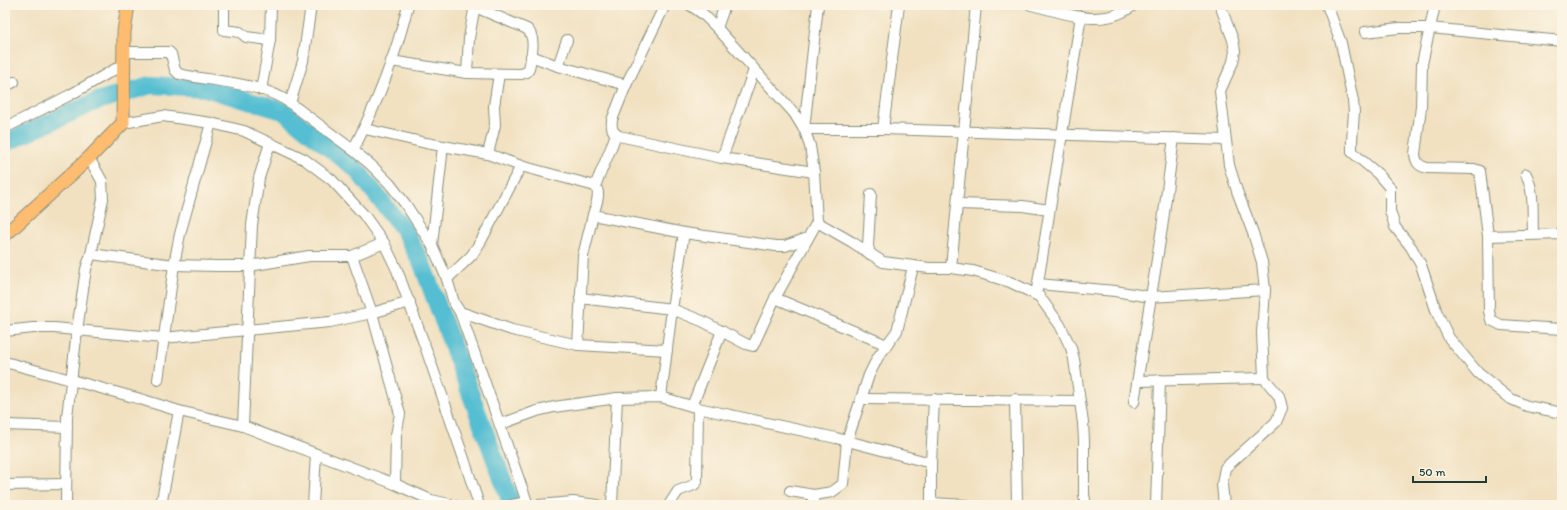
<svg xmlns="http://www.w3.org/2000/svg" width="1567" height="510" font-family="Itim,sans-serif">
	<style>
		.lines { fill: none; stroke-linecap: round; stroke-linejoin: round }
		.river { stroke: #55bed2; stroke-width: 18 }
		.minor-casing { stroke: #888f7a; stroke-width: 12 }
		.major-casing { stroke: #888f7a; stroke-width: 15 }
		.minor { stroke: #fff; stroke-width: 10 }
		.major { stroke: #febc70; stroke-width: 13 }
	</style>
	<rect width="100%" height="100%" fill="#fcf5e5"/>
	<filter id="ink" filterUnits="userSpaceOnUse"><feTurbulence type="fractalNoise" baseFrequency=".025" numOctaves="2"/><feDisplacementMap in="SourceGraphic" scale="8" xChannelSelector="R" yChannelSelector="G"/><feConvolveMatrix kernelMatrix="1 2 1 2 8 2 1 2 1" color-interpolation-filters="sRGB"/></filter>
	<filter id="wash" filterUnits="userSpaceOnUse"><feTurbulence type="fractalNoise" baseFrequency=".012" numOctaves="4" result="noise"/><feDisplacementMap in="SourceGraphic" scale="16" xChannelSelector="R" yChannelSelector="G"/><feGaussianBlur stdDeviation="0.9" result="paint"/><feColorMatrix in="noise" values="0 0 0 0 0 0 0 0 0 0 0 0 0 0 0 0 0 1.4 0 .05"/><feComposite in="paint" operator="in"/></filter>
	<g filter="url(#wash)">
		<rect width="100%" height="100%" fill="#f1e1c1"/>
		<g class="lines">
			<path class="river" d="M 5,143 L 97,101 L 151,85 L 205,88 L 283,111 L 356,169 L 404,230 L 422,264 L 512,505"/>
		</g>
	</g>
	<g filter="url(#ink)">
		<g class="lines">
			<defs>
				<g id="minor">
					<path d="M 224,5 L 224,30 L 240,32 L 246,37 L 270,40 L 261,90"/>
					<path d="M 408,5 C 396,55 377,104 353,150 L 371,165 L 390,184 L 406,205 L 432,245 L 447,279 L 454,303 L 460,312 L 528,505"/>
					<path d="M 665,5 L 626,85 L 612,120 C 611,128 612,132 619,136 L 722,158 L 814,172"/>
					<path d="M 818,5 L 804,129 L 883,129 L 1225,140"/>
					<path d="M 1031,5 C 1067,13 1101,30 1134,5"/>
					<path d="M 1220,5 L 1233,40 L 1235,51 L 1233,62 L 1220,91 L 1229,165 L 1237,191 L 1253,233 L 1262,262 L 1265,290 L 1262,333 L 1264,378 L 1279,396 L 1282,408 L 1276,422 L 1225,468 L 1222,484 L 1224,505"/>
					<path d="M 1327,5 L 1341,43 L 1353,101 L 1354,112 L 1352,141 L 1352,152 L 1378,174 L 1390,188 L 1390,211 L 1395,227 L 1411,247 L 1421,265 L 1437,313 L 1449,338 L 1478,373 L 1509,398 L 1527,406 L 1562,413"/>
					<path d="M 1435,5 L 1422,64 L 1421,107 L 1415,154 C 1416,163 1419,166 1427,168 L 1474,169 L 1480,171 L 1488,236 L 1489,311 L 1491,320 L 1501,325 L 1562,329"/>
					<path d="M 717,28 L 725,5"/>
					<path d="M 1365,32 L 1399,28 L 1430,28 L 1562,41"/>
					<path d="M 270,40 L 271,5"/>
					<path d="M 124,52 L 169,52 L 171,54 L 175,70 L 179,74 C 214,82 261,82 290,103 L 303,61 L 311,5"/>
					<path d="M 531,56 L 558,66 L 626,85"/>
					<path d="M 391,61 L 467,73 L 521,74 L 527,72 L 529,69 C 531,57 537,38 527,29 L 475,7"/>
					<path d="M 558,66 L 567,40"/>
					<path d="M 467,73 L 469,38 L 475,5"/>
					<path d="M 5,86 L 14,82"/>
					<path d="M 290,103 L 353,150"/>
					<path d="M 123,123 L 163,116 L 211,123 L 244,131 L 304,159 L 332,180 L 364,215 L 384,243 L 397,270 L 425,346 L 464,459 L 479,505"/>
					<path d="M 5,128 L 70,95 L 124,64"/>
					<path d="M 365,129 L 426,143 L 488,154 L 521,166 L 595,186 C 602,193 595,207 593,215 L 684,233 L 776,246 L 785,246 L 808,238 L 817,222 L 814,172 L 810,146 L 805,131 L 794,113 L 717,28 L 703,14 L 690,5"/>
					<path d="M 883,129 L 899,5"/>
					<path d="M 488,154 L 495,125 L 494,106 L 499,74"/>
					<path d="M 722,158 L 754,70"/>
					<path d="M 1526,174 C 1535,192 1532,214 1533,234"/>
					<path d="M 595,186 L 611,148 L 616,134"/>
					<path d="M 958,204 L 1023,206 L 1049,210"/>
					<path d="M 817,222 L 852,242 L 883,262 L 929,268 L 951,268 L 973,271 L 1010,282 L 1039,296 L 1060,325 L 1071,348 L 1074,359 L 1083,423 L 1084,440 L 1084,495 L 1086,505"/>
					<path d="M 1488,236 L 1562,234"/>
					<path d="M 432,245 L 443,146"/>
					<path d="M 91,254 L 174,265 L 217,266 L 249,266 L 309,256 L 352,256 L 372,313 L 400,414 L 396,435 L 395,484"/>
					<path d="M 870,254 L 868,246 L 871,194"/>
					<path d="M 352,256 L 384,243"/>
					<path d="M 951,268 L 976,5"/>
					<path d="M 447,279 L 472,255 L 481,241 L 521,166"/>
					<path d="M 1038,284 L 1115,291 L 1151,297 L 1265,290"/>
					<path d="M 1036,295 L 1081,16"/>
					<path d="M 580,298 L 672,309 L 702,321 L 746,344 L 753,346 L 775,298 L 808,238"/>
					<path d="M 775,298 L 887,345"/>
					<path d="M 460,312 L 512,330 L 578,345 L 667,350"/>
					<path d="M 5,331 L 33,328 L 54,328 L 163,338 L 330,322 L 372,313 L 410,302"/>
					<path d="M 578,345 L 583,256 L 593,215"/>
					<path d="M 5,362 L 137,398 L 179,411 L 243,426 L 395,484 L 431,500 L 454,505"/>
					<path d="M 158,380 L 174,265 L 180,234 L 211,123"/>
					<path d="M 1138,381 L 1264,378"/>
					<path d="M 661,397 L 672,309 L 684,233"/>
					<path d="M 861,399 L 1080,401"/>
					<path d="M 1015,399 L 1017,505"/>
					<path d="M 1134,402 L 1162,228 L 1174,138"/>
					<path d="M 692,406 L 722,331"/>
					<path d="M 501,424 L 537,411 L 554,407 L 617,398 L 661,397 L 698,408 L 836,438 L 931,463"/>
					<path d="M 5,425 L 67,427"/>
					<path d="M 243,426 L 252,225 L 259,178 L 270,143"/>
					<path d="M 5,485 L 66,484"/>
					<path d="M 790,491 L 814,495"/>
					<path d="M 931,503 L 966,505"/>
					<path d="M 66,505 L 67,417 L 77,330 L 86,269 L 91,254 L 103,199 L 102,181 L 89,158"/>
					<path d="M 161,505 L 179,411"/>
					<path d="M 313,505 L 316,454"/>
					<path d="M 512,505 L 527,502"/>
					<path d="M 539,505 L 573,502 L 598,505"/>
					<path d="M 612,505 L 617,398"/>
					<path d="M 669,505 L 678,491 L 694,485 L 697,482 L 698,408"/>
					<path d="M 812,505 L 814,495 L 832,492 L 843,484 L 847,441 L 869,375 L 878,357 L 897,331 L 913,267"/>
					<path d="M 931,505 L 931,463 L 934,399"/>
					<path d="M 1156,505 L 1160,380"/>
				</g>
				<path id="major" d="M 5,235 L 89,158 L 123,123 L 124,32 L 128,5"/>
			</defs>
			<use href="#minor" class="minor-casing"/>
			<use href="#major" class="major-casing"/>
			<use href="#minor" class="minor"/>
			<use href="#major" class="major"/>
		</g>
	</g>
	<rect width="1567" height="510" fill="none" stroke="#fcf5e5" stroke-width="20"/>
	<path d="M1413 476v6h73v-6" fill="none" stroke="#1f3d34" stroke-width="2"/>
	<text x="1419" y="476" font-size="12" fill="#1f3d34" stroke="#fcf5e5" stroke-width="3" paint-order="stroke">50 m</text>
</svg>
